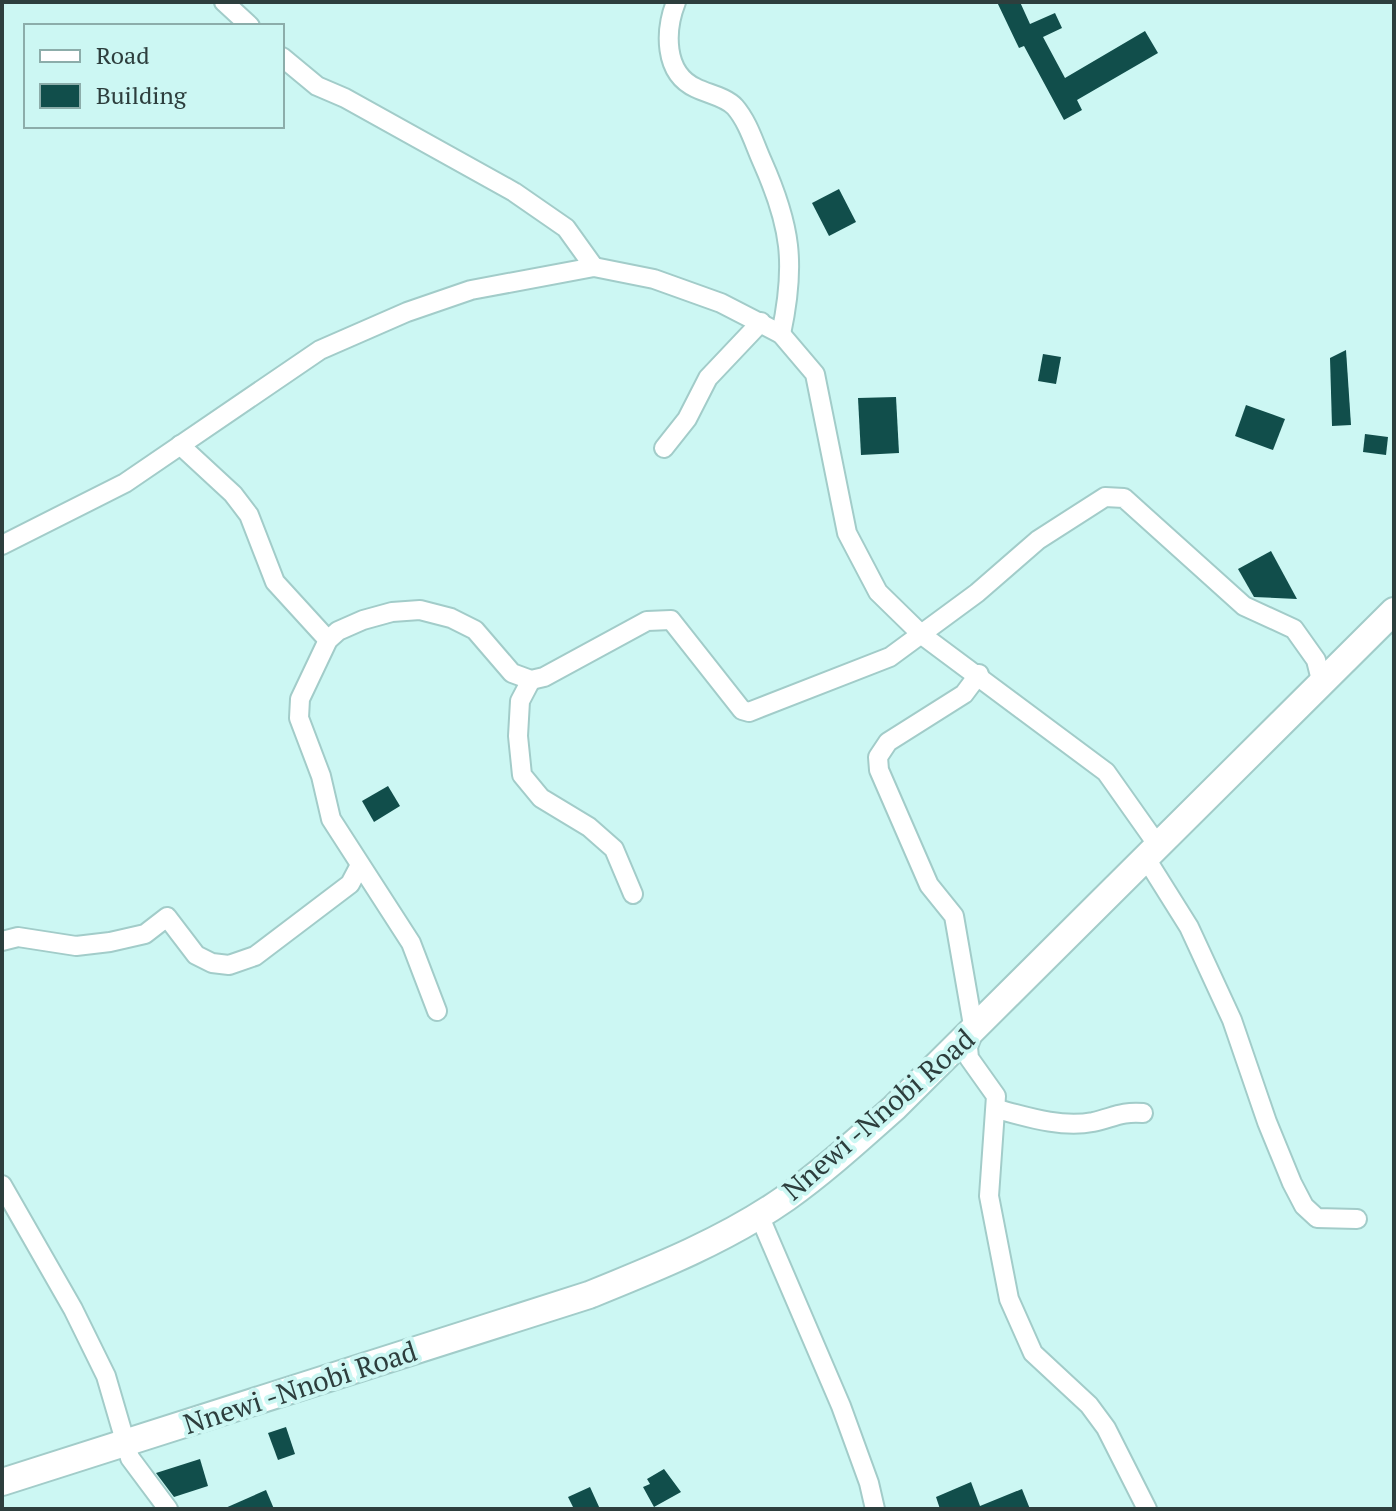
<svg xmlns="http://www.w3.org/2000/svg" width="1396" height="1511" font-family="'PT Serif',serif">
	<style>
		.building { fill: #114e4b }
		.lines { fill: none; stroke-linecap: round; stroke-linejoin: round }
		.minor-casing { stroke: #a2ccc9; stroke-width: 22 }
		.secondary-casing { stroke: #a2ccc9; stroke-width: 30 }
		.minor { stroke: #fff; stroke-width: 18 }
		.secondary { stroke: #fff; stroke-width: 26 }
		.labels { text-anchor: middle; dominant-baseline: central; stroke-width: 8; stroke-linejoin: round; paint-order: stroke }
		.street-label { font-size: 28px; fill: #2d3e3d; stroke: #ccf7f3 }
	</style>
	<rect width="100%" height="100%" fill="#ccf7f3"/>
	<g class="building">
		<path d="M 997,2 L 1020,2 L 1030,24 L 1055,13 L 1062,28 L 1043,37 L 1065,78 L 1145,31 L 1158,53 L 1077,100 L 1082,110 L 1064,120 L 1024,46 L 1019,48 Z"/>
		<path d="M 839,189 L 856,222 L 829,236 L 812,203 Z"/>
		<path d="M 1346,350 L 1351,425 L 1332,426 L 1330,358 Z"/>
		<path d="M 1043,354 L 1061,357 L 1056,384 L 1038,381 Z"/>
		<path d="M 896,397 L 899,453 L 861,455 L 858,398 Z"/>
		<path d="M 1246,405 L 1285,419 L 1273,450 L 1235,436 Z"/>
		<path d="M 1365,434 L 1388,437 L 1386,455 L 1363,452 Z"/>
		<path d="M 1271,551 L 1297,599 L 1254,597 L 1238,569 Z"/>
		<path d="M 388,786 L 400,806 L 374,822 L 362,801 Z"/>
		<path d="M 286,1427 L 295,1454 L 278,1460 L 268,1433 Z"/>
		<path d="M 200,1459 L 208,1486 L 174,1497 L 156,1473 Z"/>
		<path d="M 664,1469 L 681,1492 L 654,1507 L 643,1487 L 650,1484 L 647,1479 Z"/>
		<path d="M 971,1482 L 980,1506 L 1022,1489 L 1030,1509 L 940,1509 L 936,1497 Z"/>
		<path d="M 590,1487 L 600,1509 L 574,1509 L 568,1497 Z"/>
		<path d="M 266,1490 L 274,1509 L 223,1509 Z"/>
	</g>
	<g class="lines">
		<defs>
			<g id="minor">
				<path d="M 224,2 L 250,26"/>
				<path d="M 676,2 C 665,30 663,73 696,88 C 708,94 726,97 735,107 C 748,122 754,143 762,161 C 791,226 796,264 781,334"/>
				<path d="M 282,57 L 317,86 L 345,98 L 514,192 L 566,228 L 594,267"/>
				<path d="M 180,445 L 233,494 L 249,515 L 275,582 L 328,640"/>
				<path d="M 664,448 L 687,419 L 708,378 L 761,322"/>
				<path d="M 2,545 L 125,483 L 320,350 L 407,312 L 471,290 L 594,267 L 654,279 L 721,303 L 781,334 L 815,374 L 847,533 L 878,592 L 922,635 L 1106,772 L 1159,847"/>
				<path d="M 979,674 L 964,694 L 888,742 L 878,757 L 879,770 L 929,885 L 954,916 L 974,1031 L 968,1047 L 969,1058 L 996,1096 L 989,1196 L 1009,1299 L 1033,1353 L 1089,1405 L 1106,1428 L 1147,1509"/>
				<path d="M 531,680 L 520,701 L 518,736 L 522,775 L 541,798 L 589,827 L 614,849 L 633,894"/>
				<path d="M 1147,860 L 1189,927 L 1232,1020 L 1267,1122 L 1292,1183 L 1304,1206 L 1317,1218 L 1357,1219"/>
				<path d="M 2,941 L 18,937 L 76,946 L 110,942 L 145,934 L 167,917 L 196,955 L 212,963 L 229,965 L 255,956 L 350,884 L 359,867"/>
				<path d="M 437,1011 L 411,943 L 331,819 L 321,776 L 299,718 L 300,699 L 328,640 L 338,631 L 363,620 L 392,612 L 420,610 L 451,618 L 475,630 L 512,673 L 531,680 L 544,677 L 647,621 L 671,620 L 742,710 L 749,712 L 890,657 L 977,593 L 1038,540 L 1105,497 L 1124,498 L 1244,606 L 1294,629 L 1316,660 L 1322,684"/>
				<path d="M 997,1109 C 1027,1117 1061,1128 1093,1122 C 1112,1118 1122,1111 1143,1113"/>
				<path d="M 2,1185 L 73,1309 L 106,1376 L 130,1458 L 168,1509"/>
				<path d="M 759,1215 L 841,1406 L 869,1483 L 875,1509"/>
			</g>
			<path id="secondary" d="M 2,1482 L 589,1295 C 656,1268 726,1240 786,1198 C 824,1171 859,1139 894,1108 L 1394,611"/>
		</defs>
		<use href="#minor" class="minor-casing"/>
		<use href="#secondary" class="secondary-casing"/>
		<use href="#minor" class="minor"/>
		<use href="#secondary" class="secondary"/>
	</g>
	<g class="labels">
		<g class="street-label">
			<text transform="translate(878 1114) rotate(-41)">Nnewi -Nnobi Road</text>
			<text transform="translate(300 1387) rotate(-18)">Nnewi -Nnobi Road</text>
		</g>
	</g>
	<rect width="1396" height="1511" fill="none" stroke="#2d3e3d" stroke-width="8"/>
	<rect x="24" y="24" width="260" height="104" fill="#ccf7f3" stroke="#8cadaa" stroke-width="2"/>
	<rect x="40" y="50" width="40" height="12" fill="#ffffff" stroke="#8cadaa" stroke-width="2"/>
	<text x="96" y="64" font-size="24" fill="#2d3e3d">Road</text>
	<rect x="40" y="84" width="40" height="24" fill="#114e4b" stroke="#8cadaa" stroke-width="2"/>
	<text x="96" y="104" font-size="24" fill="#2d3e3d">Building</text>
</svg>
